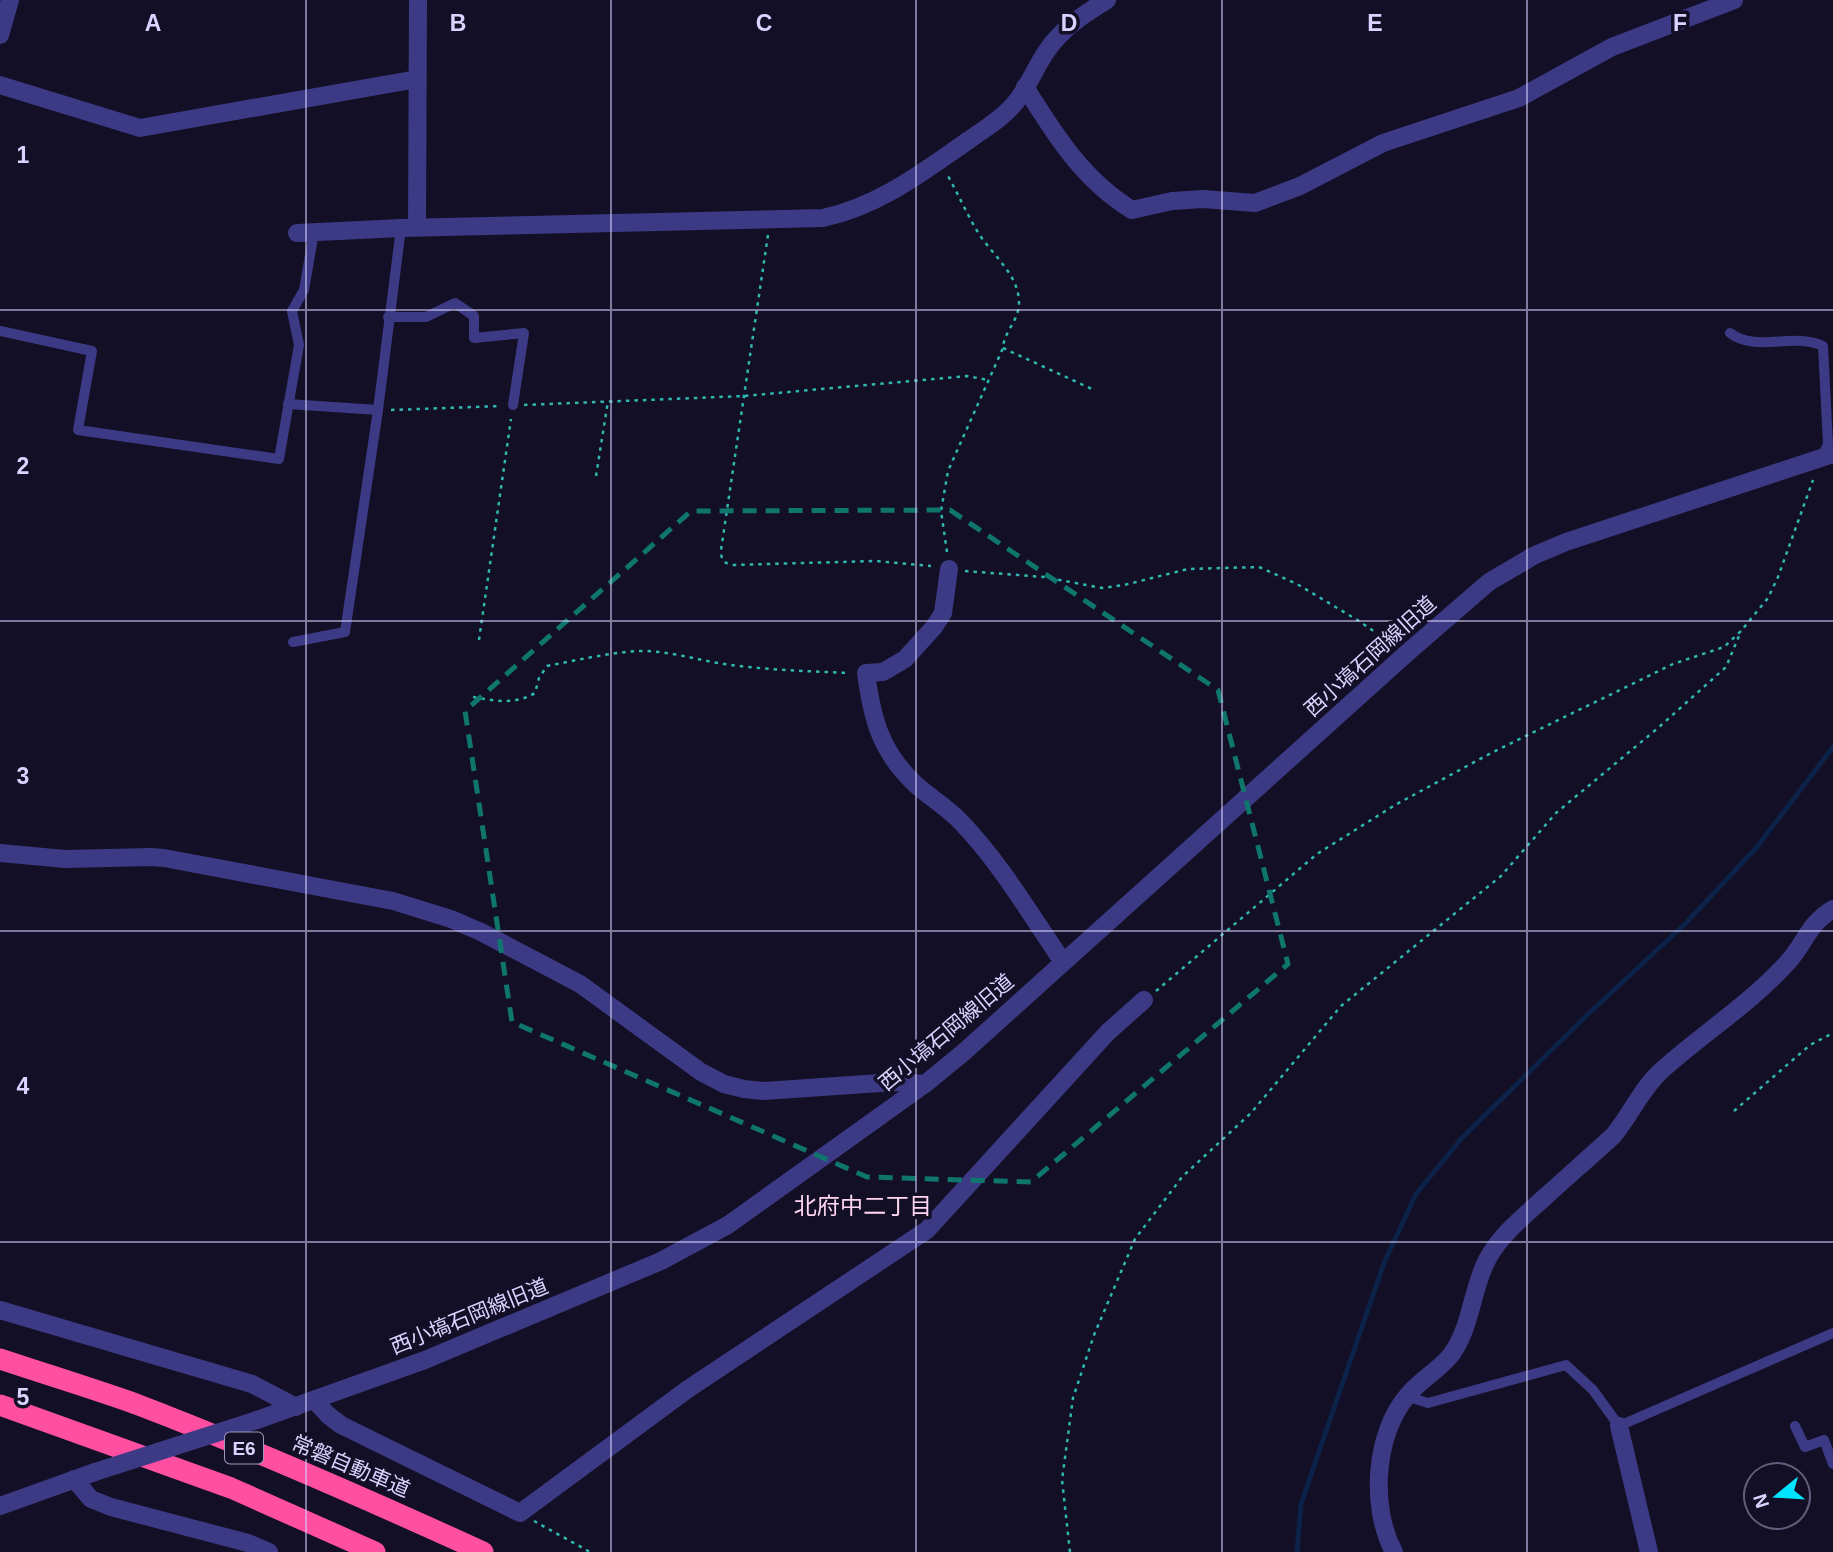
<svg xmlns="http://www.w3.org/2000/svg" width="1833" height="1552" font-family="Arial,'Noto Sans JP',sans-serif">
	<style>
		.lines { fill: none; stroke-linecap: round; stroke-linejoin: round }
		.stream { stroke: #0c2248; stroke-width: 5 }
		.path { stroke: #2fb8b0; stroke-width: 2.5; stroke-dasharray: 3.5 5; stroke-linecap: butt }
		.service { stroke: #3d3a85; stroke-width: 10 }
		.minor { stroke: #3d3a85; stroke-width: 18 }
		.tertiary { stroke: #3d3a85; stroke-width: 18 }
		.motorway { stroke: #ff4fa3; stroke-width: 21 }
		.tertiary-bridge { stroke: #3d3a85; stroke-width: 18 }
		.marked { fill: none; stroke: #0f766e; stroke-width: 5; stroke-dasharray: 14 9; stroke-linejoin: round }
		.grid { fill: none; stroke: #d9d4ff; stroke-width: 2; stroke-opacity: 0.55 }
		.labels { text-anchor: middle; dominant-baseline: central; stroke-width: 7; stroke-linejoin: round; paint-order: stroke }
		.shield { fill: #130f26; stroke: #9e99be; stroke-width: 2 }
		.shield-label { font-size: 19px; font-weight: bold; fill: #d9d4ff }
		.street-label { font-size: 21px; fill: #d9d4ff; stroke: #130f26 }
		.neighbourhood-label { font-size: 23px; fill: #ffd6f0; stroke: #130f26 }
		.grid-label { font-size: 23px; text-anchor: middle; font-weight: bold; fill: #d9d4ff; stroke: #130f26; stroke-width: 7; stroke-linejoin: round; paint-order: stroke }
	</style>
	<rect width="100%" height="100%" fill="#130f26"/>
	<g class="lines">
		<path class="stream" d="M 1297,1552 L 1301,1504 L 1384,1263 L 1416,1194 L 1461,1139 L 1586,1016 L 1685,924 L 1757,847 L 1833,747"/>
		<g class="path">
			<path d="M 768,235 L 721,550 C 721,559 723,563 732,565 L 876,561 L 931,566"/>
			<path d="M 1003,348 L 1092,389"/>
			<path d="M 524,405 L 744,396 L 967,376 L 988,380"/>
			<path d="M 391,410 L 500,406"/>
			<path d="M 596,476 L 608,401"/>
			<path d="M 947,552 L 941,511 L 948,471 L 1003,348 C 1004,331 1019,321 1019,303 C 1019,273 990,254 976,229 C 966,212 958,194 948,176"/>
			<path d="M 965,571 L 1044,577 L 1102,588 L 1124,585 L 1188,569 L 1259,567 L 1297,584 L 1359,621 L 1392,644"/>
			<path d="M 479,640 L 511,419"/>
			<path d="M 473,697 C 495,701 515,705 535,693 L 539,678 L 547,666 C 577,660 608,653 638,651 C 667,650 696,660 724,664 C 765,670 807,671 849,673"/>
			<path d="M 1156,991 L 1317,854 L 1395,805 L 1493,752 L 1673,664 L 1724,647 L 1741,631 L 1768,598 L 1778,577 L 1813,480"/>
			<path d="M 1734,1111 L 1810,1045 L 1833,1033"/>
			<path d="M 534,1521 L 590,1552"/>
			<path d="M 1070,1552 L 1062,1480 L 1073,1398 L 1094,1335 L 1135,1239 L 1182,1177 L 1251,1113 L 1341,1006 L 1501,876 L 1556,813 L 1658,728 L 1726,667 L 1741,631"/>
		</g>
		<g class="service">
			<path d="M 388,317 L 426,317 L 455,303 L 474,316 L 474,338 L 524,333 L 513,405"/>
			<path d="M 0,331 L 92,351 L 78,430 L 279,459 L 299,345 L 292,311 L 304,290 L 314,232"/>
			<path d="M 1730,333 C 1756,353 1794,332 1823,346 L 1828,444 L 1822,457"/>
			<path d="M 288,404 L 378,410"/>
			<path d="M 293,642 L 345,632 L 378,410 L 401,228"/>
			<path d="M 1406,1396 L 1428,1403 L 1566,1365 L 1593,1390 L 1619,1426 L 1833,1333"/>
			<path d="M 1795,1426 L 1805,1447 L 1824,1440 L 1833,1464"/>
		</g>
		<g class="minor">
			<path d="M 0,35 L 10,0"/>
			<path d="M 0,85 L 140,128 L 417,79"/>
			<path d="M 1025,87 C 1055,135 1083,180 1132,210 L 1172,201 L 1203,199 L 1255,203 L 1300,186 L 1383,143 L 1519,98 L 1612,47 L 1734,0"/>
			<path d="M 417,227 L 418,0"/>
			<path d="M 297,233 L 401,228 L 823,218 C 879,206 923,172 969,140 C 984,129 1003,118 1015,103 C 1028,88 1035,68 1046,52 C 1061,29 1084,14 1107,0"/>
			<path d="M 949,569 L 943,613 L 934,627 L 905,659 L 883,672 L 866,673 C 872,718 880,750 914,783 C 928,796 945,806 959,820 C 1000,862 1030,914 1063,962"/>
			<path d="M 0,853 L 65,859 L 151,857 L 164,858 L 393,901 L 451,919 L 481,932 L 580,984 L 701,1072 L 724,1084 L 744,1089 L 764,1091 L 895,1082 L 925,1084"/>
			<path d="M 0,1310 L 252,1384 L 296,1407"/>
			<path d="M 315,1401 L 328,1415 L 341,1425 L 520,1513 L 688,1389 L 927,1230 L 1108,1032 L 1144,1000"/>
			<path d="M 1619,1426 L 1649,1552"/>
			<path d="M 74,1479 L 91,1499 L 111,1507 L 248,1543 L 269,1552"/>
		</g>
		<g class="tertiary">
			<path d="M 257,1420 L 425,1360 L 661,1261 L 728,1225 L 925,1084 L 964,1052 L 1407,653 L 1489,582 L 1535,555 L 1566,542 L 1833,454"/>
			<path d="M 0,1506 L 95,1472"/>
			<path d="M 1394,1552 C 1370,1508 1374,1434 1408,1395 C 1420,1380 1439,1370 1451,1355 C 1472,1326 1471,1291 1487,1260 C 1500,1235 1524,1216 1545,1197 C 1567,1177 1590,1157 1613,1136 C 1630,1116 1641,1089 1661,1071 C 1702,1034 1751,1003 1788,962 C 1806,942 1808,924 1833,909"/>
		</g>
		<g class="motorway">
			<path d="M 0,1359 C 45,1374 91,1388 136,1404 C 254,1449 369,1500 483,1552"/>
			<path d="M 0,1405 L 231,1488 L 375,1552"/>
		</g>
		<path class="tertiary-bridge" d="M 95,1472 L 257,1420"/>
	</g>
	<path class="marked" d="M 950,510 L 1218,690 L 1288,964 L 1031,1182 L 867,1177 L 512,1022 L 465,711 L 691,511 Z"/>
	<path class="grid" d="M 306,0 L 306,1552M 611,0 L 611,1552M 916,0 L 916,1552M 1222,0 L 1222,1552M 1527,0 L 1527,1552M 0,310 L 1833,310M 0,621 L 1833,621M 0,931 L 1833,931M 0,1242 L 1833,1242"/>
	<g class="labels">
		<rect class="shield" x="225" y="1432.5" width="38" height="31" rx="5"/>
		<g class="shield-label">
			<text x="244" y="1448">E6</text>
		</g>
		<g class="street-label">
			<text transform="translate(1370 656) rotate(-42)">西小塙石岡線旧道</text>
			<text transform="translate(946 1032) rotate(-40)">西小塙石岡線旧道</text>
			<text transform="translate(469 1316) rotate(-22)">西小塙石岡線旧道</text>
			<text transform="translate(351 1466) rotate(23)">常磐自動車道</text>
		</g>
		<g class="neighbourhood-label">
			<text x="863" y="1206">北府中二丁目</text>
		</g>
	</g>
	<g class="grid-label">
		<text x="153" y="31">A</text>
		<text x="458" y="31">B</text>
		<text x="764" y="31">C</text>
		<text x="1069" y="31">D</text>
		<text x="1375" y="31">E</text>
		<text x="1680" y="31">F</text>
		<text x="23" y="163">1</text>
		<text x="23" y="474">2</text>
		<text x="23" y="784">3</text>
		<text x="23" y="1094">4</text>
		<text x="23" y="1405">5</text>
	</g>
	<g transform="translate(1777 1496) rotate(252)"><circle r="33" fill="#130f26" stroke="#625e7d" stroke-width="2"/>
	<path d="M0-5L12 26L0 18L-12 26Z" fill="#00e5ff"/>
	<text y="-10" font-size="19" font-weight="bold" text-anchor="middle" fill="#d9d4ff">N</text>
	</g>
</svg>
